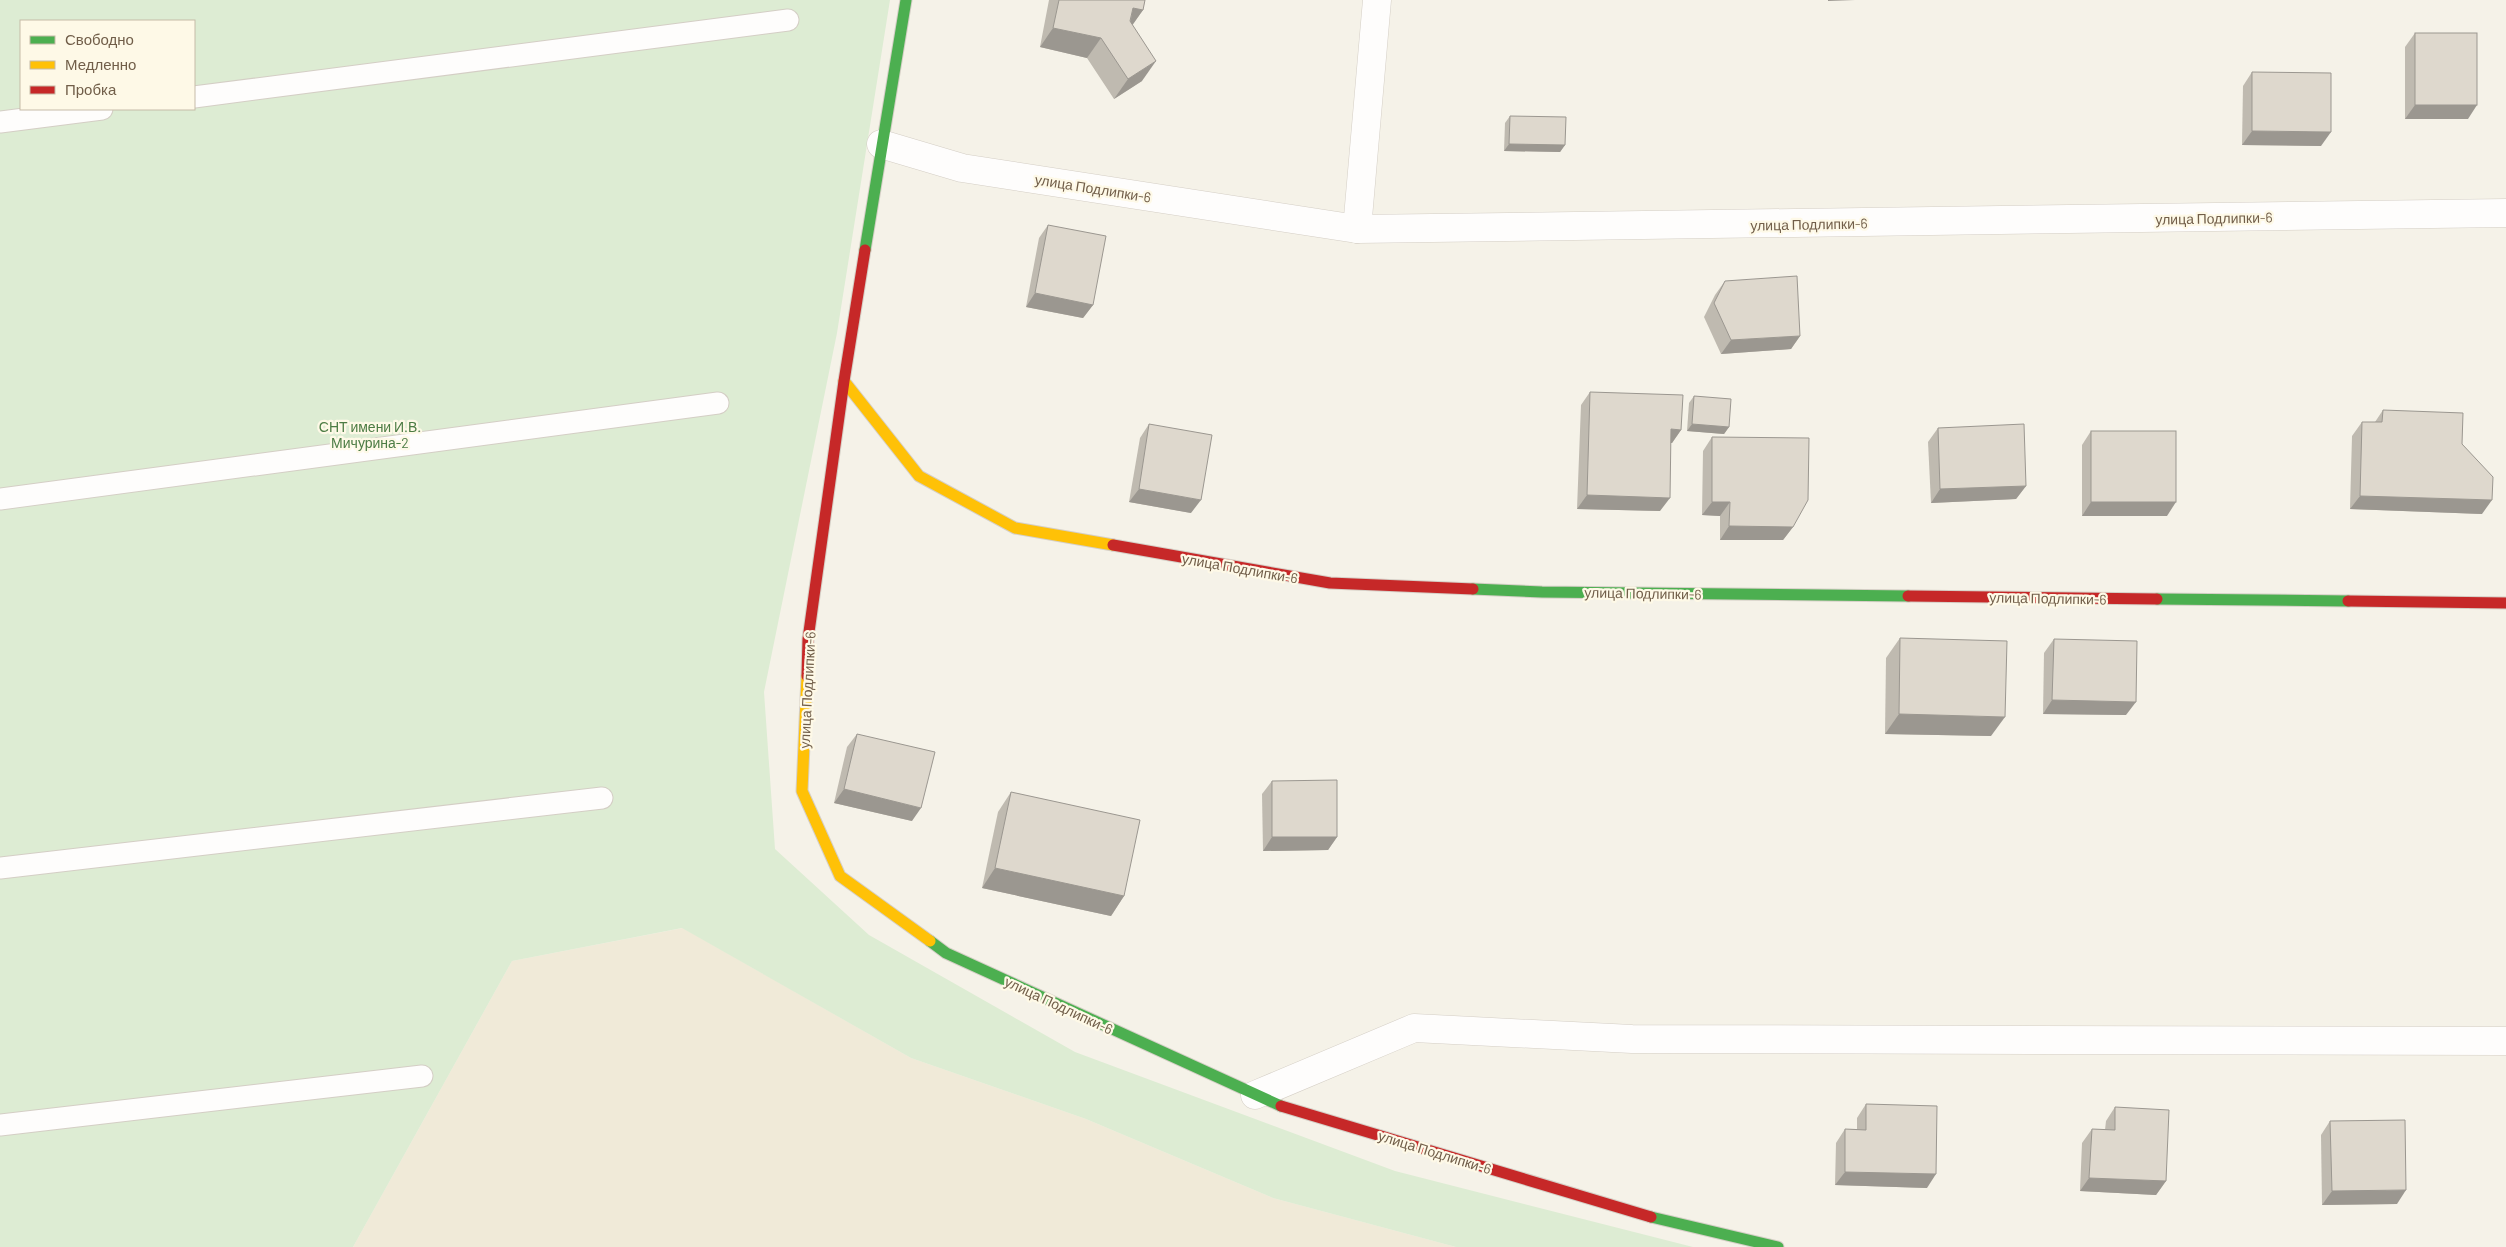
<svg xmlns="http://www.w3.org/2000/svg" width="2506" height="1247" font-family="Barlow,sans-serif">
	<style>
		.residential { fill: #f0ead8 }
		.green { fill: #ddecd3; fill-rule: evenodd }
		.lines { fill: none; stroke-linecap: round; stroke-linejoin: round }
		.lane-casing { stroke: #d4cec5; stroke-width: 23 }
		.street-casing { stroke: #d4cec5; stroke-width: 29 }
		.fast-casing { stroke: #d5cfc6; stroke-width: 13 }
		.slow-casing { stroke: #d5cfc6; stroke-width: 13 }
		.jam-casing { stroke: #d5cfc6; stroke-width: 13 }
		.lane { stroke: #fefdfc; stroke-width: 21 }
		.street { stroke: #fefdfc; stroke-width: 28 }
		.fast { stroke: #4caf50; stroke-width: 11 }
		.slow { stroke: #ffc107; stroke-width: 11 }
		.jam { stroke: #c62828; stroke-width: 11 }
		.wall { fill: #bfbab0 }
		.shaded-wall { fill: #9b9790 }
		.building { fill: #ded8cd; stroke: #9b9790 }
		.labels { text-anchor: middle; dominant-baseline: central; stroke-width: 4.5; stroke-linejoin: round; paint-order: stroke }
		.street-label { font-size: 14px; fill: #715e49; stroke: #fef9e7 }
		.park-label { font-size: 14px; fill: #4c7c44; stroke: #fef9e7 }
	</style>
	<rect width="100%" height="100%" fill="#f5f2e8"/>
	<path class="residential" d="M 683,928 L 911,1058 L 1086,1119 L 1273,1198 L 1456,1247 L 353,1247 L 512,961 Z"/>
	<path class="green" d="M 0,0 L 890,0 L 837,333 L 764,692 L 775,849 L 869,935 L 1075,1052 L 1395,1171 L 1693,1247 L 1456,1247 L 1273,1198 L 1086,1119 L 911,1058 L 682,928 L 512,961 L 353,1247 L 0,1247 ZM 21,21 L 194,21 L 194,109 L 21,109 Z"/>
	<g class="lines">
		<defs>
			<g id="lane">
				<path d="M 194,97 L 788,20"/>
				<path d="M 0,122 L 102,109"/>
				<path d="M 0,499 L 718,403"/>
				<path d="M 0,868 L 602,798"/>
				<path d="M 0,1125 L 422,1076"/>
			</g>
			<g id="street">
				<path d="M 881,144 L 962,168 L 1357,229 L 2506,213"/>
				<path d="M 1357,229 L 1377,0"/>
				<path d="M 1255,1095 L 1414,1028 L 1632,1039 L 2506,1041"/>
			</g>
			<g id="fast">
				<path d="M 865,250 L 906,0"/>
				<path d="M 1473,589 L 1542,592 L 1908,596"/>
				<path d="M 2157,599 L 2348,601"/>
				<path d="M 930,941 L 946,953 L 1281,1106"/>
				<path d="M 1651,1217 L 1778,1247"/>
			</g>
			<g id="slow">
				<path d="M 844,381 L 919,476 L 1015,528 L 1113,545"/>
				<path d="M 807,676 L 802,791 L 840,876 L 930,941"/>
			</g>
			<g id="jam">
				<path d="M 1113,545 L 1330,583 L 1473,589"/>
				<path d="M 1908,596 L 2157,599"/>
				<path d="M 2348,601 L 2506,603"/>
				<path d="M 807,676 L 808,639 L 844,381 L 865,250"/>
				<path d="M 1281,1106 L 1651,1217"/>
			</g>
		</defs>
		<use href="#lane" class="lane-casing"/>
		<use href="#street" class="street-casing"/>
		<use href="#fast" class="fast-casing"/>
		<use href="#slow" class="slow-casing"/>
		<use href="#jam" class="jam-casing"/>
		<use href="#lane" class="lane"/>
		<use href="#street" class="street"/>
		<use href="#fast" class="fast"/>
		<use href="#slow" class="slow"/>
		<use href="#jam" class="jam"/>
	</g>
	<g class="wall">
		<path d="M 1049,0 L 1145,0 L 1143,10 L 1132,25 L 1142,81 L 1114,99 L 1087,58 L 1040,47 Z"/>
		<path d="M 2415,33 L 2468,119 L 2405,119 L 2405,47 Z"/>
		<path d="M 2252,72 L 2321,146 L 2242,145 L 2243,86 Z"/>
		<path d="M 1510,116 L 1565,145 L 1560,152 L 1504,151 L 1505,123 Z"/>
		<path d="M 1048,225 L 1093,305 L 1083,318 L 1026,307 L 1039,238 Z"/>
		<path d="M 1725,281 L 1800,336 L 1791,349 L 1721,354 L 1704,317 L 1715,295 Z"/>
		<path d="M 1590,392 L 1681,430 L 1672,443 L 1671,443 L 1660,511 L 1577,509 L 1581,405 Z"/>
		<path d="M 1694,396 L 1729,427 L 1724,434 L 1687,431 L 1689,403 Z"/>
		<path d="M 2383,410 L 2462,444 L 2482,514 L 2350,509 L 2352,436 L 2362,422 L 2375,422 Z"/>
		<path d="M 1149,424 L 1191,513 L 1129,502 L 1140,438 Z"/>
		<path d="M 1938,428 L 2026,486 L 2016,499 L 1931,503 L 1928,442 Z"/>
		<path d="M 2091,431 L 2167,516 L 2082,516 L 2082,445 Z"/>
		<path d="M 1712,437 L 1793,527 L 1783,540 L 1720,540 L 1720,516 L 1702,515 L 1703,451 Z"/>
		<path d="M 1900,638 L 1991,736 L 1885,734 L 1886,658 Z"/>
		<path d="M 2054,639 L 2126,715 L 2043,714 L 2044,653 Z"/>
		<path d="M 857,734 L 912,821 L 834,803 L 847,747 Z"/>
		<path d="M 1272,781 L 1337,837 L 1328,850 L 1263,851 L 1262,794 Z"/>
		<path d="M 1011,792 L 1124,896 L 1111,916 L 982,888 L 998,812 Z"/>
		<path d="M 1866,1104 L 1927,1188 L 1835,1185 L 1836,1143 L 1845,1129 L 1857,1129 L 1857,1118 Z"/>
		<path d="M 2115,1107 L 2166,1181 L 2156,1195 L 2080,1191 L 2082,1143 L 2092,1129 L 2105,1130 L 2106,1121 Z"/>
		<path d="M 2330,1121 L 2397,1204 L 2322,1205 L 2321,1135 Z"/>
	</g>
	<g class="shaded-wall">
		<path d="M 1828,0 L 1855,0 L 1828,1 Z"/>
		<path d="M 1133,8 L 1143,10 L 1129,30 Z"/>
		<path d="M 1053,28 L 1101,38 L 1087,58 L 1040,47 Z"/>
		<path d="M 1156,61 L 1142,81 L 1114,99 L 1128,79 Z"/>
		<path d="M 2415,105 L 2477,105 L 2468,119 L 2405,119 Z"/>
		<path d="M 2252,131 L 2331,132 L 2321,146 L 2242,145 Z"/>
		<path d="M 1509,144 L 1565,145 L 1560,152 L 1504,151 Z"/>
		<path d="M 1035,293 L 1093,305 L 1083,318 L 1026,307 Z"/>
		<path d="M 1800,336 L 1791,349 L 1721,354 L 1731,340 Z"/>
		<path d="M 1692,424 L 1729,427 L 1724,434 L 1687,431 Z"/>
		<path d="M 1671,429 L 1681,430 L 1672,443 L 1662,443 Z"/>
		<path d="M 2026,486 L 2016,499 L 1931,503 L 1940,489 Z"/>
		<path d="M 1139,489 L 1201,500 L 1191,513 L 1129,502 Z"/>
		<path d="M 1587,495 L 1670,498 L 1660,511 L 1577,509 Z"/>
		<path d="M 2360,496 L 2492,500 L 2482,514 L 2350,509 Z"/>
		<path d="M 1712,502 L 1730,502 L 1720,516 L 1702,515 Z"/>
		<path d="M 2091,502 L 2176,502 L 2167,516 L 2082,516 Z"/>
		<path d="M 1729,526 L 1793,527 L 1783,540 L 1720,540 Z"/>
		<path d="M 2052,700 L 2136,702 L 2126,715 L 2043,714 Z"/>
		<path d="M 1899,714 L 2005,717 L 1991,736 L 1885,734 Z"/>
		<path d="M 844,789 L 921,808 L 912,821 L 834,803 Z"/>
		<path d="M 1272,837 L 1337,837 L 1328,850 L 1263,851 Z"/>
		<path d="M 995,868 L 1124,896 L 1111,916 L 982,888 Z"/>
		<path d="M 1845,1172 L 1936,1174 L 1927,1188 L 1835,1185 Z"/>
		<path d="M 2089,1178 L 2166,1181 L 2156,1195 L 2080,1191 Z"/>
		<path d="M 2406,1190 L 2397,1204 L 2322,1205 L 2332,1191 Z"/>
	</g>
	<g class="building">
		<path d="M 1059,0 L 1145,0 L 1143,10 L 1133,8 L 1130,21 L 1156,61 L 1128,79 L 1101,38 L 1053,28 Z"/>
		<rect x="2415" y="33" width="62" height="72"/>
		<path d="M 2252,72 L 2331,73 L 2331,132 L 2252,131 Z"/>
		<path d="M 1510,116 L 1566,117 L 1565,145 L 1509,144 Z"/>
		<path d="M 1048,225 L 1106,236 L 1093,305 L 1035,293 Z"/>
		<path d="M 1797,276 L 1800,336 L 1731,340 L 1714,303 L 1725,281 Z"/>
		<path d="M 1590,392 L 1683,395 L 1681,430 L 1671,429 L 1670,498 L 1587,495 Z"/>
		<path d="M 1694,396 L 1731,399 L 1729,427 L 1692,424 Z"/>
		<path d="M 2383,410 L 2463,413 L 2462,444 L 2493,477 L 2492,500 L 2360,496 L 2362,422 L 2382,422 Z"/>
		<path d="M 1149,424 L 1212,435 L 1201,500 L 1139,489 Z"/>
		<path d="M 2024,424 L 2026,486 L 1940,489 L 1938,428 Z"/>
		<rect x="2091" y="431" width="85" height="71"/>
		<path d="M 1712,437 L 1809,438 L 1808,500 L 1793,527 L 1729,526 L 1730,502 L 1712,502 Z"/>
		<path d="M 1900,638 L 2007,641 L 2005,717 L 1899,714 Z"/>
		<path d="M 2054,639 L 2137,641 L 2136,702 L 2052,700 Z"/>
		<path d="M 857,734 L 935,752 L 921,808 L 844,789 Z"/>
		<path d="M 1337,780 L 1337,837 L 1272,837 L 1272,781 Z"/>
		<path d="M 1011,792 L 1140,820 L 1124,896 L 995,868 Z"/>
		<path d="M 1866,1104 L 1937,1106 L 1936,1174 L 1845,1172 L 1845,1129 L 1866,1130 Z"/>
		<path d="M 2115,1107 L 2169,1110 L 2166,1181 L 2089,1178 L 2092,1129 L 2115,1130 Z"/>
		<path d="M 2405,1120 L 2406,1190 L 2332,1191 L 2330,1121 Z"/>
	</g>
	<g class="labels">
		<g class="street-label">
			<text transform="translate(1093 188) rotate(9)">улица Подлипки-6</text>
			<text transform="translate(2214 218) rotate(-1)">улица Подлипки-6</text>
			<text transform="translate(1809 224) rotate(-1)">улица Подлипки-6</text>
			<text transform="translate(1240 568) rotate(10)">улица Подлипки-6</text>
			<text transform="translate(1643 593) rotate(1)">улица Подлипки-6</text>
			<text transform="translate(2048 598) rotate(1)">улица Подлипки-6</text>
			<text transform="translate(807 690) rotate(-87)">улица Подлипки-6</text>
			<text transform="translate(1059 1005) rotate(25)">улица Подлипки-6</text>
			<text transform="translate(1435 1152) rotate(17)">улица Подлипки-6</text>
		</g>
		<g class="park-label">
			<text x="370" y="426">СНТ имени И.В.<tspan x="370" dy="16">Мичурина-2</tspan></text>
		</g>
	</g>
	<rect x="20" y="20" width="175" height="90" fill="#fef9e7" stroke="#c6bba8"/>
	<rect x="30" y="36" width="25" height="8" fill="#4caf50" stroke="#c6bba8"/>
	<text x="65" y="45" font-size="15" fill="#715e49">Свободно</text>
	<rect x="30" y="61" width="25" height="8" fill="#ffc107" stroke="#c6bba8"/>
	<text x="65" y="70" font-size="15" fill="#715e49">Медленно</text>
	<rect x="30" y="86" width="25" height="8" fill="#c62828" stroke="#c6bba8"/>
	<text x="65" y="95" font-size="15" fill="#715e49">Пробка</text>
</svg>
